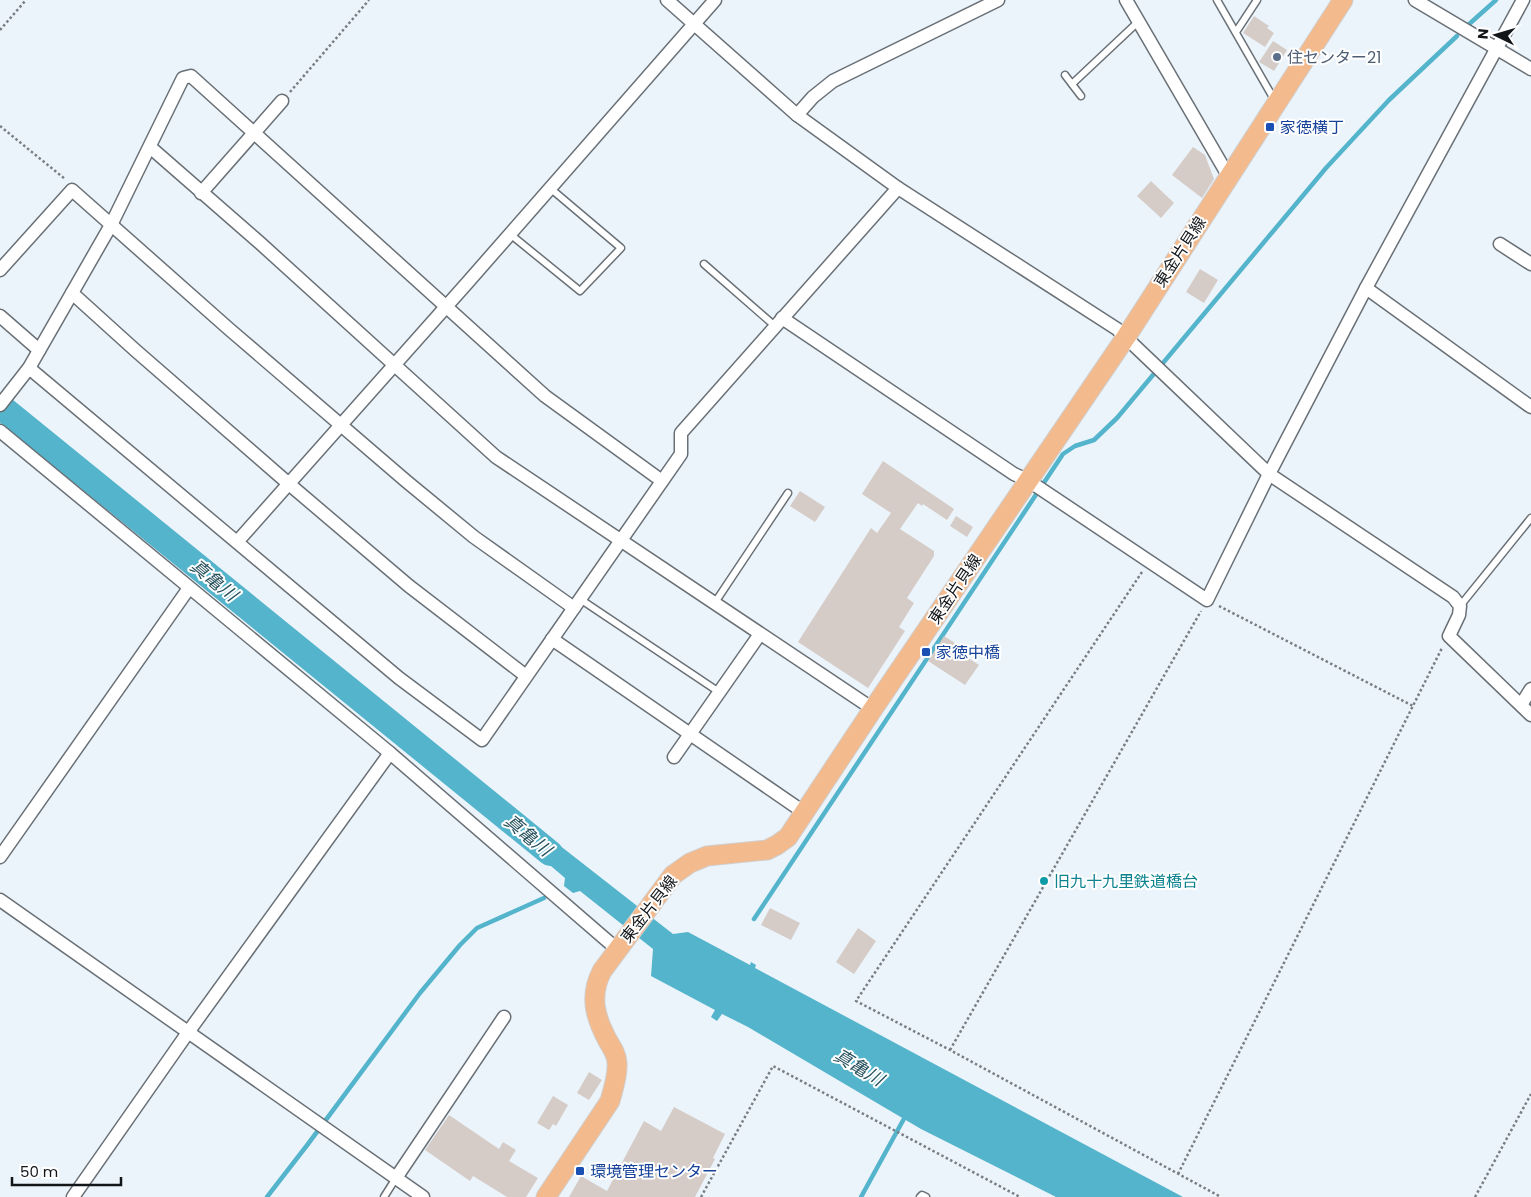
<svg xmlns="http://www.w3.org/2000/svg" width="1531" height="1197" font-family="Poppins,'Noto Sans JP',sans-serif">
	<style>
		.water { fill: #53b4cc }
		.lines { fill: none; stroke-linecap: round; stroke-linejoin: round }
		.stream { stroke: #53b4cc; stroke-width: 4.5 }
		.river { stroke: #53b4cc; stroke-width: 26 }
		.building { fill: #d5ccc7 }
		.lane-casing { stroke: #697076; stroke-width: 9 }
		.street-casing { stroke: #697076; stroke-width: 15 }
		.primary-casing { stroke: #d0d0d1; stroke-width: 21 }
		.path { stroke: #787e83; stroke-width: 2.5; stroke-dasharray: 2.5 2.5; stroke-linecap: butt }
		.lane { stroke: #fff; stroke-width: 6 }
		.street { stroke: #fff; stroke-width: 12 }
		.primary { stroke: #f2ba8d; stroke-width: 19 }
		.service-dot { fill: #5c6f8a; stroke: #fff; stroke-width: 2 }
		.transit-dot { fill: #1a4fb4; stroke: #fff; stroke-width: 2 }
		.culture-dot { fill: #0f9aa8; stroke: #fff; stroke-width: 2 }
		.labels { text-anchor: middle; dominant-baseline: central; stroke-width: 4; stroke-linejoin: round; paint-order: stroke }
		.service-label { font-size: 16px; fill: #4e5e75; stroke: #fff; text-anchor: start }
		.transit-label { font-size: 16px; fill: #164399; stroke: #fff; text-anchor: start }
		.street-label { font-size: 16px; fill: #131619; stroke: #fff }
		.culture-label { font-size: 16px; fill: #0d838f; stroke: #fff; text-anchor: start }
		.water-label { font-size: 18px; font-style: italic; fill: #28525e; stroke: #fff }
	</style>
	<rect width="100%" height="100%" fill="#ecf4fb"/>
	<path class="water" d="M 531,823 L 673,934 L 688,932 L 750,965 L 751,962 L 756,965 L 755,968 L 1183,1197 L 1056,1197 L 921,1129 L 748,1027 L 722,1014 L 717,1021 L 711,1017 L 715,1010 L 651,976 L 653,949 L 580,891 L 573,893 L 564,886 L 565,878 L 517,837 Z"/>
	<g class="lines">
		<g class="stream">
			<path d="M 1467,26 L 1496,0"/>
			<path d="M 754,919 L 1063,454 L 1075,446 L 1094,440 L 1117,418 L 1326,168 L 1389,100 L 1457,36"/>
			<path d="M 267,1197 L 308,1144 L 420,993 L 460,945 L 477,928 L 544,898"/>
			<path d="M 861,1197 L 906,1115"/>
		</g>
		<path class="river" d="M 0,406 L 550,853"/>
	</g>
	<g class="building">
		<path d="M 1254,16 L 1269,26 L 1267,28 L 1274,33 L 1265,47 L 1243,33 Z"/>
		<path d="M 1273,41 L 1287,50 L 1274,71 L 1259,62 Z"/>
		<path d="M 1193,147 L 1205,155 L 1214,179 L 1202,198 L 1172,175 Z"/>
		<path d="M 1151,181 L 1174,203 L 1161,218 L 1137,196 Z"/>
		<path d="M 1200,269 L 1218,280 L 1204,303 L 1186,292 Z"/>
		<path d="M 883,461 L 954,509 L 947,520 L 923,504 L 922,506 L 918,503 L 900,529 L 934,551 L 934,556 L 907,598 L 914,603 L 899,627 L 905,631 L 868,688 L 798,642 L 871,528 L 877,533 L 891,513 L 862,494 Z"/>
		<path d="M 800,491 L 825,507 L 815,522 L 790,506 Z"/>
		<path d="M 956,516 L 973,527 L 967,537 L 950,526 Z"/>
		<path d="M 944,636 L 955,643 L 952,647 L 979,665 L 965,685 L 928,661 Z"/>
		<path d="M 770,908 L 800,923 L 791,940 L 761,925 Z"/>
		<path d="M 858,928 L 876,941 L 854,974 L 836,962 Z"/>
		<path d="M 589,1072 L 602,1080 L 589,1100 L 577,1093 Z"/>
		<path d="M 553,1096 L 568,1105 L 556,1126 L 553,1124 L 549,1130 L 537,1123 Z"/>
		<path d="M 674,1107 L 725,1134 L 713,1158 L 715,1159 L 695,1197 L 569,1197 L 581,1176 L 607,1191 L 644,1121 L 661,1131 Z"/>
		<path d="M 449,1115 L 499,1149 L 503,1142 L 516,1150 L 509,1161 L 538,1178 L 526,1197 L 507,1197 L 473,1176 L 470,1181 L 425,1150 Z"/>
	</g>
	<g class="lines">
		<defs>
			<g id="lane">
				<path d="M 1217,0 L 1275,101"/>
				<path d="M 1236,32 L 1257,0"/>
				<path d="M 1065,75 L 1081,96"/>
				<path d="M 1072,84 L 1138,22"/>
				<path d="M 510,234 L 580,291 L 621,248 L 550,188"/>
				<path d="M 704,264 L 775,326"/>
				<path d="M 580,599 L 719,692"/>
				<path d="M 714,604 L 788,493"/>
				<path d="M 1460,606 L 1531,518"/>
				<path d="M 384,1197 L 396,1178"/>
				<path d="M 920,1197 L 922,1195 L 926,1197"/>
			</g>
			<g id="street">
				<path d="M 667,0 L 797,115 L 898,188 L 1117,329 L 1269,474 L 1453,597 L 1460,606 L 1459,615 L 1449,636 L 1531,715"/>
				<path d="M 1126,0 L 1229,177"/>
				<path d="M 1415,0 L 1531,69"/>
				<path d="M 797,115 L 813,97 L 833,81 L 998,0"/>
				<path d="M 150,147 L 260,243 L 496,457 L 873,709"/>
				<path d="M 201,193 L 282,101"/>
				<path d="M 1500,244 L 1531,264"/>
				<path d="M 0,270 L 72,190 L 229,329 L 406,481 L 474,537 L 574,608"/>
				<path d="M 1366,288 L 1531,407"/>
				<path d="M 72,293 L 135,350 L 289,484 L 409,586 L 526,676"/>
				<path d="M 0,316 L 39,350"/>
				<path d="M 782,318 L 1014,474 L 1029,481 L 1207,600 L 1269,474 L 1366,288 L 1523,0"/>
				<path d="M 29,368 L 399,678 L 482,740 L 681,454 L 681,433 L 898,188"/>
				<path d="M 0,405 L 29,368 L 111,225 L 183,78 L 191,76 L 545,396 L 662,481"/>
				<path d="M 0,431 L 390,753 L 618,950"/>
				<path d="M 237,542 L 468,282 L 715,0"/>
				<path d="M 552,639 L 805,813"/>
				<path d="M 1521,705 L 1531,689"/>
				<path d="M 674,757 L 760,634"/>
				<path d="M 0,857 L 189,588"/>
				<path d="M 0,900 L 423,1197"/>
				<path d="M 396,1178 L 504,1017"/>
				<path d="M 73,1197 L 189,1031 L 390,753"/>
			</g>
			<path id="primary" d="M 546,1197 L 610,1101 C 613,1089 618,1076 617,1063 C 617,1055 612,1048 608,1041 C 595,1017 589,996 602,971 L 673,875 L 690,863 L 707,856 L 767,850 L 777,845 L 788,837 L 873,709 L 1126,337 L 1343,0"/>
		</defs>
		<use href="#lane" class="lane-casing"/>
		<use href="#street" class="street-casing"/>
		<use href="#primary" class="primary-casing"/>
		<g class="path">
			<path d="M 0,30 L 26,0"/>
			<path d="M 290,92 L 369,0"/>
			<path d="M 0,126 L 65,179"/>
			<path d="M 1142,572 L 856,1001 L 950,1050 L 1221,1197"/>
			<path d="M 1219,606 L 1413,706"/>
			<path d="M 950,1050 L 1201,611"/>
			<path d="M 1178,1174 L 1442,648"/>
			<path d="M 701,1197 L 773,1066 L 1020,1197"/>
			<path d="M 1475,1197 L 1531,1094"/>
		</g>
		<use href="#lane" class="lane"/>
		<use href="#street" class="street"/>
		<use href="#primary" class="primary"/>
	</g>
	<circle class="service-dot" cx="1277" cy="57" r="5"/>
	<g class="transit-dot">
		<rect x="1265" y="122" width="10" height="10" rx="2.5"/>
		<rect x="921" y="647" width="10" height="10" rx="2.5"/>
		<rect x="575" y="1166" width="10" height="10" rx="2.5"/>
	</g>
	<circle class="culture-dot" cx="1044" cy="881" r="5"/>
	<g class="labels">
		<g class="service-label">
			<text x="1287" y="57">住センター21</text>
		</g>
		<g class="transit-label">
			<text x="1280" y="127">家徳横丁</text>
			<text x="936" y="652">家徳中橋</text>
			<text x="590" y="1171">環境管理センター</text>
		</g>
		<g class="street-label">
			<text transform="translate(1180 252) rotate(-57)">東金片貝線</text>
			<text transform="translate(955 589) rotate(-56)">東金片貝線</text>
			<text transform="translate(649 909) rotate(-52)">東金片貝線</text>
		</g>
		<g class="culture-label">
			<text x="1054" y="881">旧九十九里鉄道橋台</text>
		</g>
		<g class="water-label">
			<text transform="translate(214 580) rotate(39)">真亀川</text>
			<text transform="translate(528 835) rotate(39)">真亀川</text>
			<text transform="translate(859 1067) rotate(31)">真亀川</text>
		</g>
	</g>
	<g transform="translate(1496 35) rotate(275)" stroke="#ffffff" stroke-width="4" paint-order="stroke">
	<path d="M0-4L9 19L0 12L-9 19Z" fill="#131619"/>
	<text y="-8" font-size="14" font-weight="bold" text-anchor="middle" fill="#131619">N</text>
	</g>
	<path d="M12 1177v8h109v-8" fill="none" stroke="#131619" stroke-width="2.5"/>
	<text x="20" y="1177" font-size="15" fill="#131619" stroke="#ffffff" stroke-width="4" paint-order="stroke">50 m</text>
</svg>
